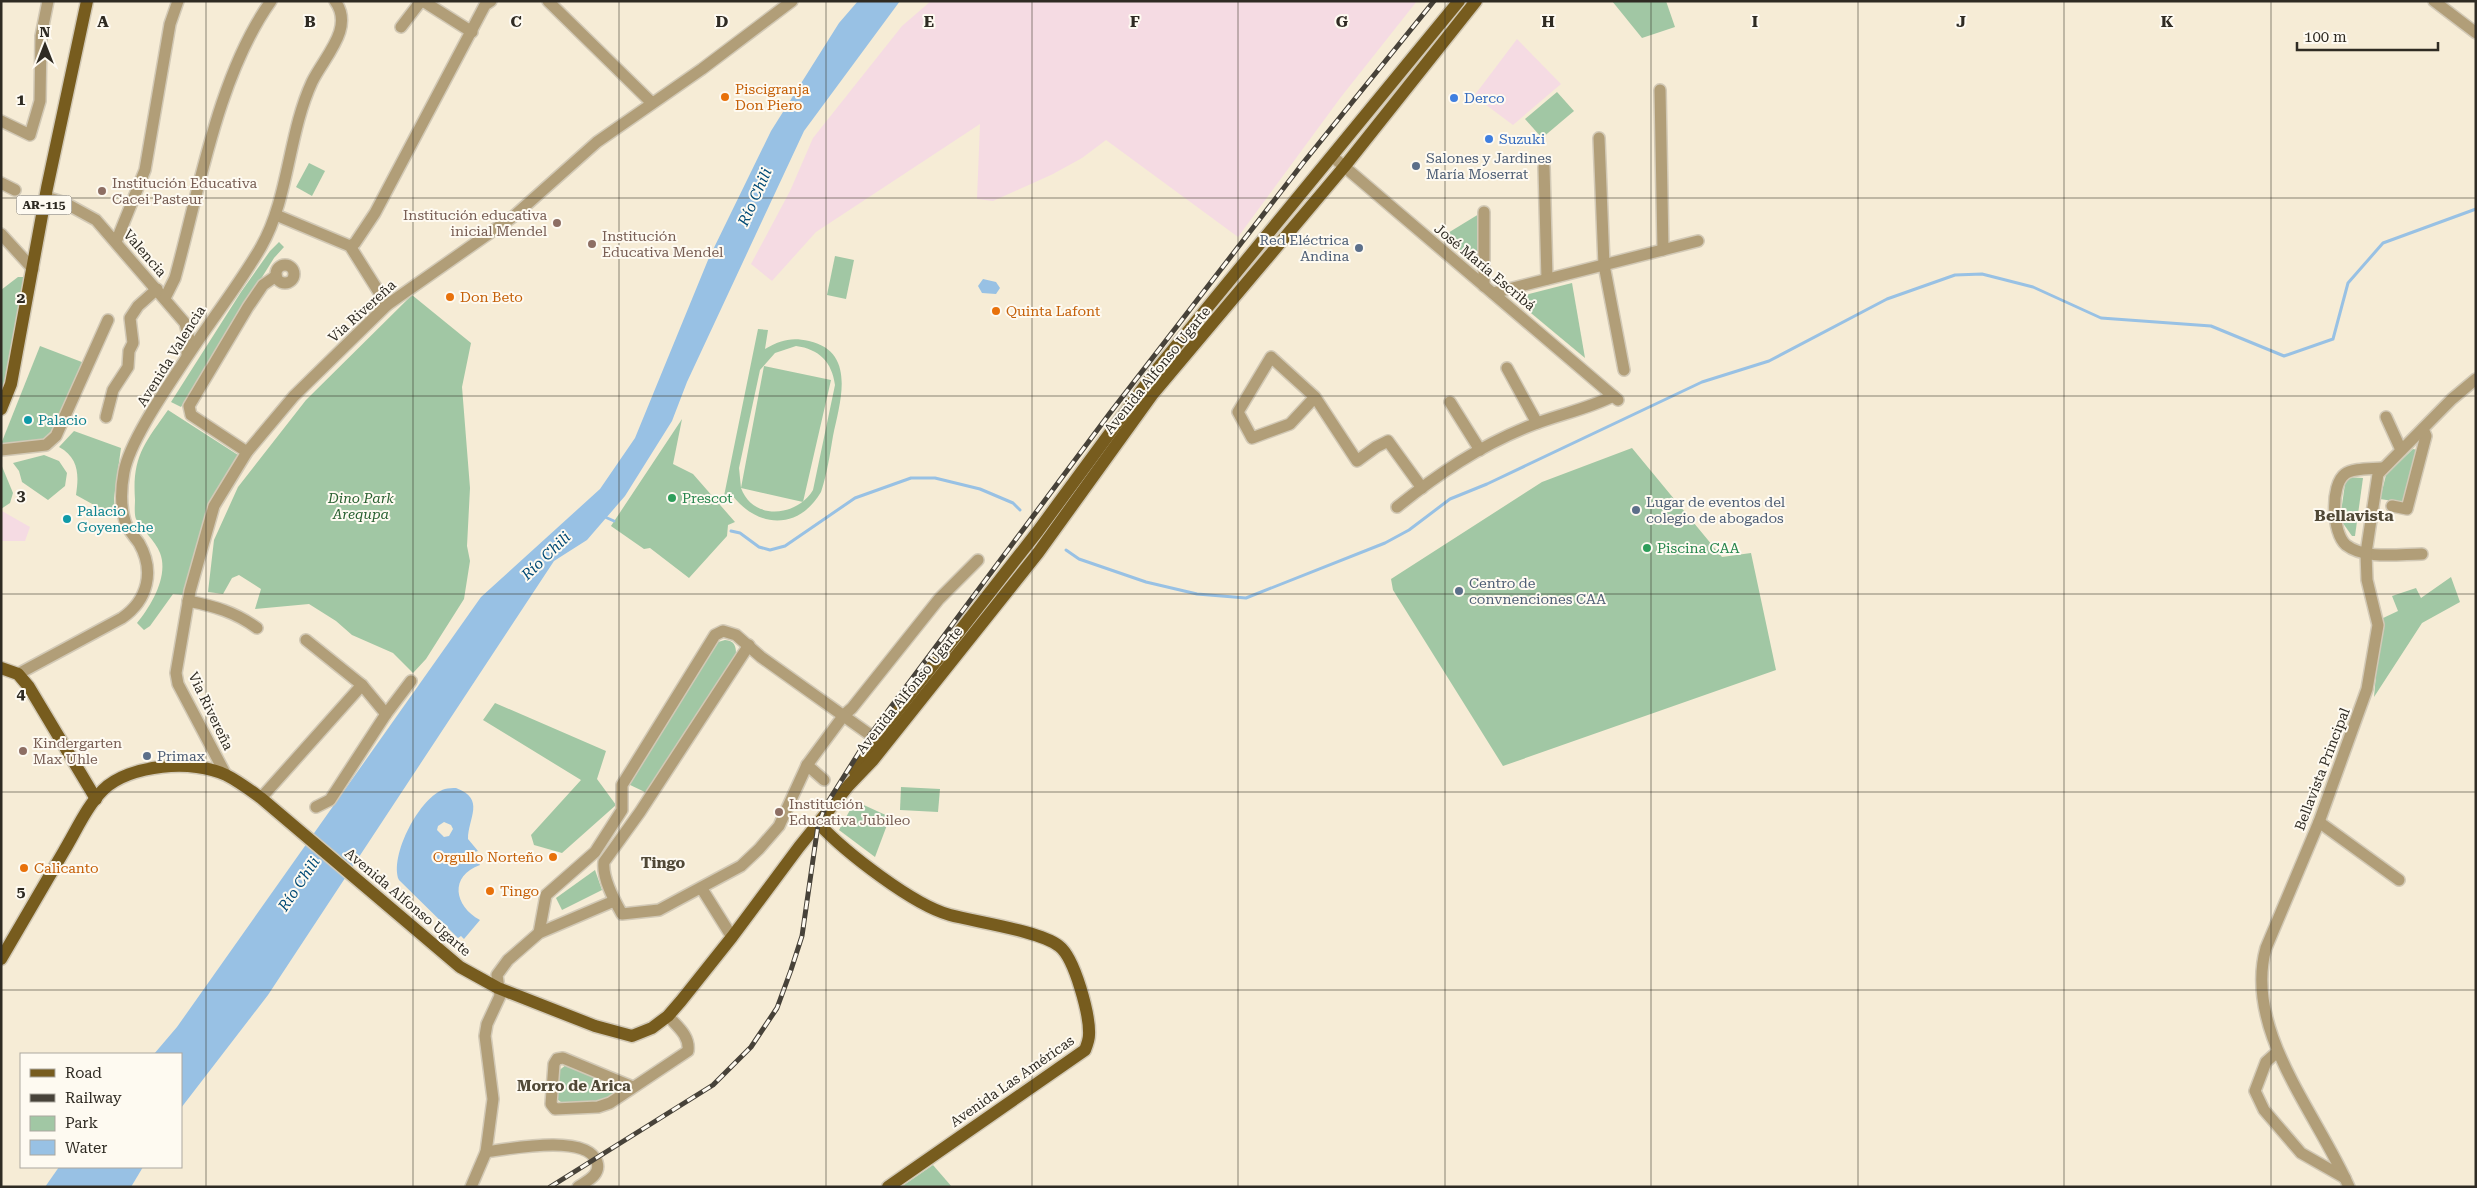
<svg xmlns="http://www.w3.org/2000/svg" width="2477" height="1188" font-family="'Roboto Serif',serif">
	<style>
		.industrial { fill: #f5dbe3 }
		.green { fill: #a1c7a4; fill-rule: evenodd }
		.water { fill: #98c1e4; fill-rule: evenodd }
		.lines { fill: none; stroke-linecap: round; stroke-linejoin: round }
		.stream { stroke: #98c1e4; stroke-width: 3 }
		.minor-casing { stroke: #d2c9b6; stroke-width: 14 }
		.major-casing { stroke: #d2c9b6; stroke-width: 15 }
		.minor { stroke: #b19e78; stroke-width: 11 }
		.major { stroke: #775c1e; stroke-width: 12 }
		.rail-casing { stroke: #474239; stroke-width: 5 }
		.rail { stroke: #fefaf1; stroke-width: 3; stroke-dasharray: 9; stroke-linecap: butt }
		.grid { fill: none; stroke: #2f2b23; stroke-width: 1; stroke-opacity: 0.55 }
		.food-dot { fill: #e8710a; stroke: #fefaf1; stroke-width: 2 }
		.shop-dot { fill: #3f7fe0; stroke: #fefaf1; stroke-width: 2 }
		.service-dot { fill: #5c6f8a; stroke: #fefaf1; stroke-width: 2 }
		.education-dot { fill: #8d6e63; stroke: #fefaf1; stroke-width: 2 }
		.culture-dot { fill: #0f9aa8; stroke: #fefaf1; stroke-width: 2 }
		.leisure-dot { fill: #2e9e5b; stroke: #fefaf1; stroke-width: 2 }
		.labels { text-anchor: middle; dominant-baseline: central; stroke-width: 4; stroke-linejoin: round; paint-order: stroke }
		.shield { fill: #fefaf1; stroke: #6d6961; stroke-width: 1 }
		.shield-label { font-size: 12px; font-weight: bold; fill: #2f2b23 }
		.food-label { font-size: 14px; fill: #c56008; stroke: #fefaf1; text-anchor: start }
		.shop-label { font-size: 14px; fill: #366cbe; stroke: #fefaf1; text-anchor: start }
		.service-label { font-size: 14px; fill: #4e5e75; stroke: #fefaf1; text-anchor: start }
		.education-label { font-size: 14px; fill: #785e54; stroke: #fefaf1; text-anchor: start }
		.street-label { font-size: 14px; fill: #2f2b23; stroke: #fefaf1 }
		.culture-label { font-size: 14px; fill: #0d838f; stroke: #fefaf1; text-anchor: start }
		.park-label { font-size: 14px; font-style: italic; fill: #286030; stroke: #fefaf1 }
		.leisure-label { font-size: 14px; fill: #27864d; stroke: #fefaf1; text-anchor: start }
		.water-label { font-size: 15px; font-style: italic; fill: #014a75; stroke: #fefaf1 }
		.neighbourhood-label { font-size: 15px; font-weight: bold; fill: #504836; stroke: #fefaf1 }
		.quarter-label { font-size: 16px; font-weight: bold; fill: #504836; stroke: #fefaf1 }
		.grid-label { font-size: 16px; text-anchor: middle; font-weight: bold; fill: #2f2b23; stroke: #fefaf1; stroke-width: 4; stroke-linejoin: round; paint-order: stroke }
	</style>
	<rect width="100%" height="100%" fill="#f6ecd6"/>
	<g class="industrial">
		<path d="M 931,1 L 1417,1 L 1341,97 L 1238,237 L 1106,140 L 1082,158 L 1053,174 L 993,201 L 977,199 L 980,124 L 816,232 L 772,281 L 751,264 L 790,191 L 813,138 L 902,26 Z"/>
		<path d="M 1517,39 L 1561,84 L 1513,125 L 1474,96 Z"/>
		<path d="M 2,511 L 30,527 L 25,541 L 1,541 Z"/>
	</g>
	<g class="green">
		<path d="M 1612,1 L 1666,1 L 1675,27 L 1642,38 Z"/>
		<path d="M 1557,92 L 1574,111 L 1542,138 L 1525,119 Z"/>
		<path d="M 309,163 L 325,171 L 312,196 L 296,187 Z"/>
		<path d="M 1479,214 L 1480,267 L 1443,236 Z"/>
		<path d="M 279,242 L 284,247 L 274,258 L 181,407 L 171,402 L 241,292 L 270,251 Z"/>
		<path d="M 835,256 L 854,260 L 846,299 L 827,295 Z"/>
		<path d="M 18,277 L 24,277 L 8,378 L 1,393 L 1,290 Z"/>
		<path d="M 1572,283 L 1585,358 L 1513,298 Z"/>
		<path d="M 412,295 L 471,343 L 462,387 L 470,488 L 467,546 L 470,561 L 464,599 L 426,659 L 413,673 L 393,653 L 352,635 L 336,621 L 309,604 L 255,609 L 261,589 L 239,575 L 232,578 L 223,594 L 208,592 L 214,540 L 238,487 L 306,400 Z"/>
		<path d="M 758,329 L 768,330 L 765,349 C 781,340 791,337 809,341 C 857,352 840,402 833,436 C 830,454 827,474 821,492 C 799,530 758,529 732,495 L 730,502 L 724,496 ZM 796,346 C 819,349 832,362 835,385 L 813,490 C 797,517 753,521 741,488 L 803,502 L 831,380 L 764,366 L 741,488 L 739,468 L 760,370 L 775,353 Z"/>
		<path d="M 40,346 L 87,364 L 49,438 L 36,441 L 1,444 Z"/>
		<path d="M 168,410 L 238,455 L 210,506 L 184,595 L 173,594 L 150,626 L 144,630 L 137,623 C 151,606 169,576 160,553 C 155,540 143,531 136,519 C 134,514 135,505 135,500 C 132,457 144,444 168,410 Z"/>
		<path d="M 682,419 L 673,464 L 693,474 L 735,522 L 728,525 L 727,536 L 689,578 L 650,548 L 644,549 L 611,526 Z"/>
		<path d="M 74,431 L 121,448 L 114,498 L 115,514 L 112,515 L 76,495 C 79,475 79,458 59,447 Z"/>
		<path d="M 1632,448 L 1722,557 L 1751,553 L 1776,670 L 1503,766 L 1393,590 L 1391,579 L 1542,482 Z"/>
		<path d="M 2413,449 L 2418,450 L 2406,503 L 2380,499 L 2386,475 Z"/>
		<path d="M 44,455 L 59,461 L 67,473 L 65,486 L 48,500 L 22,482 L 19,471 L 13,463 Z"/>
		<path d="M 1,464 L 13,493 L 10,503 L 1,509 Z"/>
		<path d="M 2346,477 L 2363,478 L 2355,536 L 2352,536 L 2340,519 Z"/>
		<path d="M 2451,577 L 2460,602 L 2422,623 L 2374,697 L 2381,619 L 2398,611 L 2392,596 L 2416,588 L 2421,598 Z"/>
		<path d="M 725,640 C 734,641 736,645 736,654 L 647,793 L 628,784 L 718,642 Z"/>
		<path d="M 495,703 L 606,751 L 597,779 L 616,805 L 562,853 L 534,845 L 531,835 L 581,780 L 483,720 Z"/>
		<path d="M 901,787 L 940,789 L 938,812 L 900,810 Z"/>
		<path d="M 855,801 L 890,817 L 875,857 L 839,830 Z"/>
		<path d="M 595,870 L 602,890 L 562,910 L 556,898 Z"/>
		<path d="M 566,1065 L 622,1087 L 621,1091 L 600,1104 L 564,1104 L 555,1098 L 557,1072 Z"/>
		<path d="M 933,1165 L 952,1187 L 901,1187 Z"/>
	</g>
	<g class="water">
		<path d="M 858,1 L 900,1 L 804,131 L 687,382 L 672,421 L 625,496 L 587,540 L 554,561 L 268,995 L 181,1108 L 181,1054 L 154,1054 L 177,1027 L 481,597 L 600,489 L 635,438 L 708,260 L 771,131 L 839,23 Z"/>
		<path d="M 983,279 L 996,282 L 1000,288 L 996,294 L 982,293 L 978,286 Z"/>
		<path d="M 456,788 C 486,799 468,818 468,839 L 478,851 L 472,853 L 480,865 C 449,876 454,906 480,920 L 464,939 L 461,936 L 458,938 L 399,880 C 389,856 420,796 445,789 C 448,788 453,788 456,788 ZM 444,822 L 451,825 L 453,829 L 449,836 L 444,837 L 437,830 L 438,826 Z"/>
		<path d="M 59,1167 L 143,1167 L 131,1187 L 45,1187 Z"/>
	</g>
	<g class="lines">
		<g class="stream">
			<path d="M 605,517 L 614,521"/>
			<path d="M 731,531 L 740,533 L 759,547 L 770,550 L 785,546 L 855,498 L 911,478 L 935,478 L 980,489 L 1013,503 L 1020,510"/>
			<path d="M 1066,550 L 1079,559 L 1146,582 L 1197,594 L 1246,598 L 1385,543 L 1409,530 L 1450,499 L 1487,484 L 1702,382 L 1769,361 L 1887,299 L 1955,275 L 1982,274 L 2033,287 L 2101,318 L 2211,326 L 2284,356 L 2333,339 L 2348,283 L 2383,243 L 2476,209"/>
		</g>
		<defs>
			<g id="minor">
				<path d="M 423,1 L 472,32"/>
				<path d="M 548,1 L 652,103"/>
				<path d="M 2434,1 L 2476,33"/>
				<path d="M 401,27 L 421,1"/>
				<path d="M 1660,90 L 1663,250"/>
				<path d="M 1,121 L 30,135 L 40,101 L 41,36 L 48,1"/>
				<path d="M 1599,138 L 1604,265 L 1624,370"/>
				<path d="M 1333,157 L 1618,400"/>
				<path d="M 1544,167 L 1547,279"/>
				<path d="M 1,183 L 15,190"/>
				<path d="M 46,197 L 65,203 L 96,220 L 185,323 L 189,339 L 187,354"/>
				<path d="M 1484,212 L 1484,286"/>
				<path d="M 276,215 L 350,246 L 387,305"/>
				<path d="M 1,234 L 33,269"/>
				<path d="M 116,242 L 145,170 L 170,24 L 178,1"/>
				<path d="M 350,246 L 355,243 L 375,213 L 485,5 L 491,1"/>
				<circle cx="285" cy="274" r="9"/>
				<path d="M 1493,293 L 1698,241"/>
				<path d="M 165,298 L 175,278 C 199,191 218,75 271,1"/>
				<path d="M 1507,368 L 1537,423"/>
				<path d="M 1315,397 L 1290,424 L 1252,438 L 1238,412 L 1271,357 L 1315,397 L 1357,461 L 1376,447 L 1388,441 L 1422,488"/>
				<path d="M 1450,402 L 1480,450"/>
				<path d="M 106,417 L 113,390 L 128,367 L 129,351 L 133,343 L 130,318 L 138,306 L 157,289"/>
				<path d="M 2386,417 L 2401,450"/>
				<path d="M 1,450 L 46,445 L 56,436 L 108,320"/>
				<path d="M 247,452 L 191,415 L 189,406 L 248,307 L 263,285 L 276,276"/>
				<path d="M 2382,468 C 2372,469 2352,468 2345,474 C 2330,485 2332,533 2346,545 C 2365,560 2400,554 2422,554"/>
				<path d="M 2392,506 L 2407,509 L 2426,436 L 2423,429"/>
				<path d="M 1397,507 C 1438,474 1478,447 1527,427 C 1555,415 1586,410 1613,396"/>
				<path d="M 188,601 C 214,606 235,612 257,628"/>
				<path d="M 306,640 L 362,685 L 386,714"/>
				<path d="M 749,645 L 640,812 L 604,862 C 602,878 614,900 622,914 L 659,910 L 741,866 L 759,849 L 779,826 L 807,765 L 844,715 L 852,708 L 939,599 L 978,560"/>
				<path d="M 18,674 L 122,618 C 148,600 155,571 139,543 C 134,536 127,529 125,521 C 120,505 121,488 124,472 C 130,440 168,386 187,357 C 211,320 239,285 261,247 C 289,198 288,134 312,82 C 324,57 355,28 335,1"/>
				<path d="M 807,765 L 824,780"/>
				<path d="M 226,775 L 178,684 L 176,673 L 190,591 L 214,506 L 247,452 L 294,396 L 387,305 L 514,216 L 597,142 L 702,69 L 792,1"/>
				<path d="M 261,798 L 362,685"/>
				<path d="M 316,807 L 330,800 L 386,714 L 411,681"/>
				<path d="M 2319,822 L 2399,880"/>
				<path d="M 702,889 L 732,937"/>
				<path d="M 539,933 L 546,895 L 595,852 L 622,810 L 622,785 L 715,635 L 723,631 L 736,635 L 761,657 L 883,744"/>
				<path d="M 2277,1052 L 2266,1062 L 2255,1091 L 2264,1110 L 2301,1153 L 2345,1178"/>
				<path d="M 633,1087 L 563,1058 L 557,1059 L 554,1064 L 551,1104 L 555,1109 L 598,1107 L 610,1103 L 688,1051 C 690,1036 678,1027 668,1016"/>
				<path d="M 486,1152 C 508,1149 587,1133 597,1162 C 601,1175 587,1181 578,1187"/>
				<path d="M 471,1187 L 486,1152 L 493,1099 L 485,1036 L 487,1024 L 500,996 L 497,975 L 508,960 L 539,933 L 614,901"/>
				<path d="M 2349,1187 C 2318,1115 2243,1030 2266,948 L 2319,822 L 2367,689 L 2378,625 L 2367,580 L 2366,553 L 2378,474 L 2452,399 L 2476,379"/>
			</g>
			<g id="major">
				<path d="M 1,409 L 11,384 L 47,188 L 87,1"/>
				<path d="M 1,668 L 18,674 L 29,687 L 96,799"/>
				<path d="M 855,772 L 876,738 L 1038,531 L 1157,369 L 1459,1"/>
				<path d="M 819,824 C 845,852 913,905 950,915 C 976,922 1040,931 1059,946 C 1075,958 1090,1016 1089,1035 C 1089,1040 1087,1045 1085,1050 L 888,1187"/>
				<path d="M 1,959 C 22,923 43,887 64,851 C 76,831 87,806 103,790 C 129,764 194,759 226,775 C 238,781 250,790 261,798 L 460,967 L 498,988 L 595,1026 L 632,1036 L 652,1028 L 668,1016 L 681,1001 L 732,937 L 799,847 L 849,785 L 873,760 L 1038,553 L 1152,395 L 1344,167 L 1476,1"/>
			</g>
		</defs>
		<use href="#minor" class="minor-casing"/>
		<use href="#major" class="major-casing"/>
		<use href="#minor" class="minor"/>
		<use href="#major" class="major"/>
		<defs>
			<path id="rail" d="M 550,1187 L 713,1085 L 751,1047 L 777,1008 L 791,970 L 802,936 L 818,825 L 826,805 L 870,735 L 1110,413 L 1303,163 L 1434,1"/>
		</defs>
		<use href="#rail" class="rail-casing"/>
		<use href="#rail" class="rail"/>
	</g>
	<path class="grid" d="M 206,1 L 206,1187M 413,1 L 413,1187M 619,1 L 619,1187M 826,1 L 826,1187M 1032,1 L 1032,1187M 1238,1 L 1238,1187M 1445,1 L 1445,1187M 1651,1 L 1651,1187M 1858,1 L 1858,1187M 2064,1 L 2064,1187M 2271,1 L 2271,1187M 1,198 L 2476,198M 1,396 L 2476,396M 1,594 L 2476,594M 1,792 L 2476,792M 1,990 L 2476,990"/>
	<g class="food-dot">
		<circle cx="725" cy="97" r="5"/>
		<circle cx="450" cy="297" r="5"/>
		<circle cx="996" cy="311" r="5"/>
		<circle cx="553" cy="857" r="5"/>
		<circle cx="24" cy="868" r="5"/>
		<circle cx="490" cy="891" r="5"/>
	</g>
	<g class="shop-dot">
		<circle cx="1454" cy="98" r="5"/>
		<circle cx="1489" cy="139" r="5"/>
	</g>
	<g class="service-dot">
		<circle cx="1416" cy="166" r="5"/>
		<circle cx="1359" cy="248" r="5"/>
		<circle cx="1636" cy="510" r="5"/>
		<circle cx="1459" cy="591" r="5"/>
		<circle cx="147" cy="756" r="5"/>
	</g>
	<g class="education-dot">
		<circle cx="102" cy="191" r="5"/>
		<circle cx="557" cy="223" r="5"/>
		<circle cx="592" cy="244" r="5"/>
		<circle cx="23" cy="751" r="5"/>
		<circle cx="779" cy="812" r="5"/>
	</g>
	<g class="culture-dot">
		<circle cx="28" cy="420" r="5"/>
		<circle cx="67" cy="519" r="5"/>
	</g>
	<g class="leisure-dot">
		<circle cx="672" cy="498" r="5"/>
		<circle cx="1647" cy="548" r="5"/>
	</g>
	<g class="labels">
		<rect class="shield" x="16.5" y="195.5" width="55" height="19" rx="4"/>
		<g class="shield-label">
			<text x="44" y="205">AR-115</text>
		</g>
		<g class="food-label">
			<text x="735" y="89">Piscigranja<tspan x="735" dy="16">Don Piero</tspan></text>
			<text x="460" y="297">Don Beto</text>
			<text x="1006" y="311">Quinta Lafont</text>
			<text x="543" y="857" text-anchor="end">Orgullo Norteño</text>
			<text x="34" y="868">Calicanto</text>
			<text x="500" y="891">Tingo</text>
		</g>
		<g class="shop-label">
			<text x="1464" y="98">Derco</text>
			<text x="1499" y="139">Suzuki</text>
		</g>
		<g class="service-label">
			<text x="1426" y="158">Salones y Jardines<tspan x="1426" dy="16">María Moserrat</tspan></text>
			<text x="1349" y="240" text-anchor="end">Red Eléctrica<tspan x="1349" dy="16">Andina</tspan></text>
			<text x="1646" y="502">Lugar de eventos del<tspan x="1646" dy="16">colegio de abogados</tspan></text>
			<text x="1469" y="583">Centro de<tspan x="1469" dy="16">convnenciones CAA</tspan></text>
			<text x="157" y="756">Primax</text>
		</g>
		<g class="education-label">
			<text x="112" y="183">Institución Educativa<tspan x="112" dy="16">Cacei Pasteur</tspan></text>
			<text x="547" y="215" text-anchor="end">Institución educativa<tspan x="547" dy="16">inicial Mendel</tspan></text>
			<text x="602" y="236">Institución<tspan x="602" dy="16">Educativa Mendel</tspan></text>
			<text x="33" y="743">Kindergarten<tspan x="33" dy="16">Max Uhle</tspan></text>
			<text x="789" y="804">Institución<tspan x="789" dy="16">Educativa Jubileo</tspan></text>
		</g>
		<g class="street-label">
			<text transform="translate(145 253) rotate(49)">Valencia</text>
			<text transform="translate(1485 267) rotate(40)">José María Escribá</text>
			<text transform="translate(362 311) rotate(-42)">Via Rivereña</text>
			<text transform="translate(171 356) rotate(-58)">Avenida Valencia</text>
			<text transform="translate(1157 370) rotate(-51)">Avenida Alfonso Ugarte</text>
			<text transform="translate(909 690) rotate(-51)">Avenida Alfonso Ugarte</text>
			<text transform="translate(211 711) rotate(64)">Via Rivereña</text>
			<text transform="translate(2322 769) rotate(-69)">Bellavista Principal</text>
			<text transform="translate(408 902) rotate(40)">Avenida Alfonso Ugarte</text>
			<text transform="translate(1012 1081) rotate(-35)">Avenida Las Américas</text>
		</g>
		<g class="culture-label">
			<text x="38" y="420">Palacio</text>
			<text x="77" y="511">Palacio<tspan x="77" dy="16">Goyeneche</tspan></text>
		</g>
		<g class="park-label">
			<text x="361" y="498">Dino Park<tspan x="361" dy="16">Arequpa</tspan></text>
		</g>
		<g class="leisure-label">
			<text x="682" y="498">Prescot</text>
			<text x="1657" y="548">Piscina CAA</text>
		</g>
		<g class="water-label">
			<text transform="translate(755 197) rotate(-66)">Río Chili</text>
			<text transform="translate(546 556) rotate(-44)">Río Chili</text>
			<text transform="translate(299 884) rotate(-56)">Río Chili</text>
		</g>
		<g class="neighbourhood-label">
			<text x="663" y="863">Tingo</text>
			<text x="574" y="1086">Morro de Arica</text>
		</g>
		<g class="quarter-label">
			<text x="2354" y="515">Bellavista</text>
		</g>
	</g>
	<g class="grid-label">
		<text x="103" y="27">A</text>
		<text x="310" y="27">B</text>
		<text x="516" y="27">C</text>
		<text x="722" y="27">D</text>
		<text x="929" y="27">E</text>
		<text x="1135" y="27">F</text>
		<text x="1342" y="27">G</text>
		<text x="1548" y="27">H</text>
		<text x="1755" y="27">I</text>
		<text x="1961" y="27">J</text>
		<text x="2167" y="27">K</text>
		<text x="21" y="105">1</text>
		<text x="21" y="303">2</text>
		<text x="21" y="501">3</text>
		<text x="21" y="699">4</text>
		<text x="21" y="897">5</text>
	</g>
	<rect width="2477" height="1188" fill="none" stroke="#2f2b23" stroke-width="5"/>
	<rect x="20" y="1053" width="162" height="115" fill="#fefaf1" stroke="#aba79f"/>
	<rect x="30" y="1069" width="25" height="8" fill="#775c1e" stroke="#aba79f"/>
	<text x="65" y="1078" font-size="15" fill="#2f2b23">Road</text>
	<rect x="30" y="1094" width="25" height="8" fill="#474239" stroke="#aba79f"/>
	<text x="65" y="1103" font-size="15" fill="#2f2b23">Railway</text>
	<rect x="30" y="1116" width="25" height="15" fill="#a1c7a4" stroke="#aba79f"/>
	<text x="65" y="1128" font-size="15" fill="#2f2b23">Park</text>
	<rect x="30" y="1140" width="25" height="15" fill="#98c1e4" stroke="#aba79f"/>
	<text x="65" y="1153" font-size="15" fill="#2f2b23">Water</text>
	<g transform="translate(45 45)" stroke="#fefaf1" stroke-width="4" paint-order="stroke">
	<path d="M0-4L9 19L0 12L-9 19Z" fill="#2f2b23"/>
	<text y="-8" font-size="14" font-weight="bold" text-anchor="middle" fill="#2f2b23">N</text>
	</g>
	<path d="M2297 42v8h141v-8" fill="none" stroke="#2f2b23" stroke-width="2.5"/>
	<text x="2304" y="42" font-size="15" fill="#2f2b23" stroke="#fefaf1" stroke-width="4" paint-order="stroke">100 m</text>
</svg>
